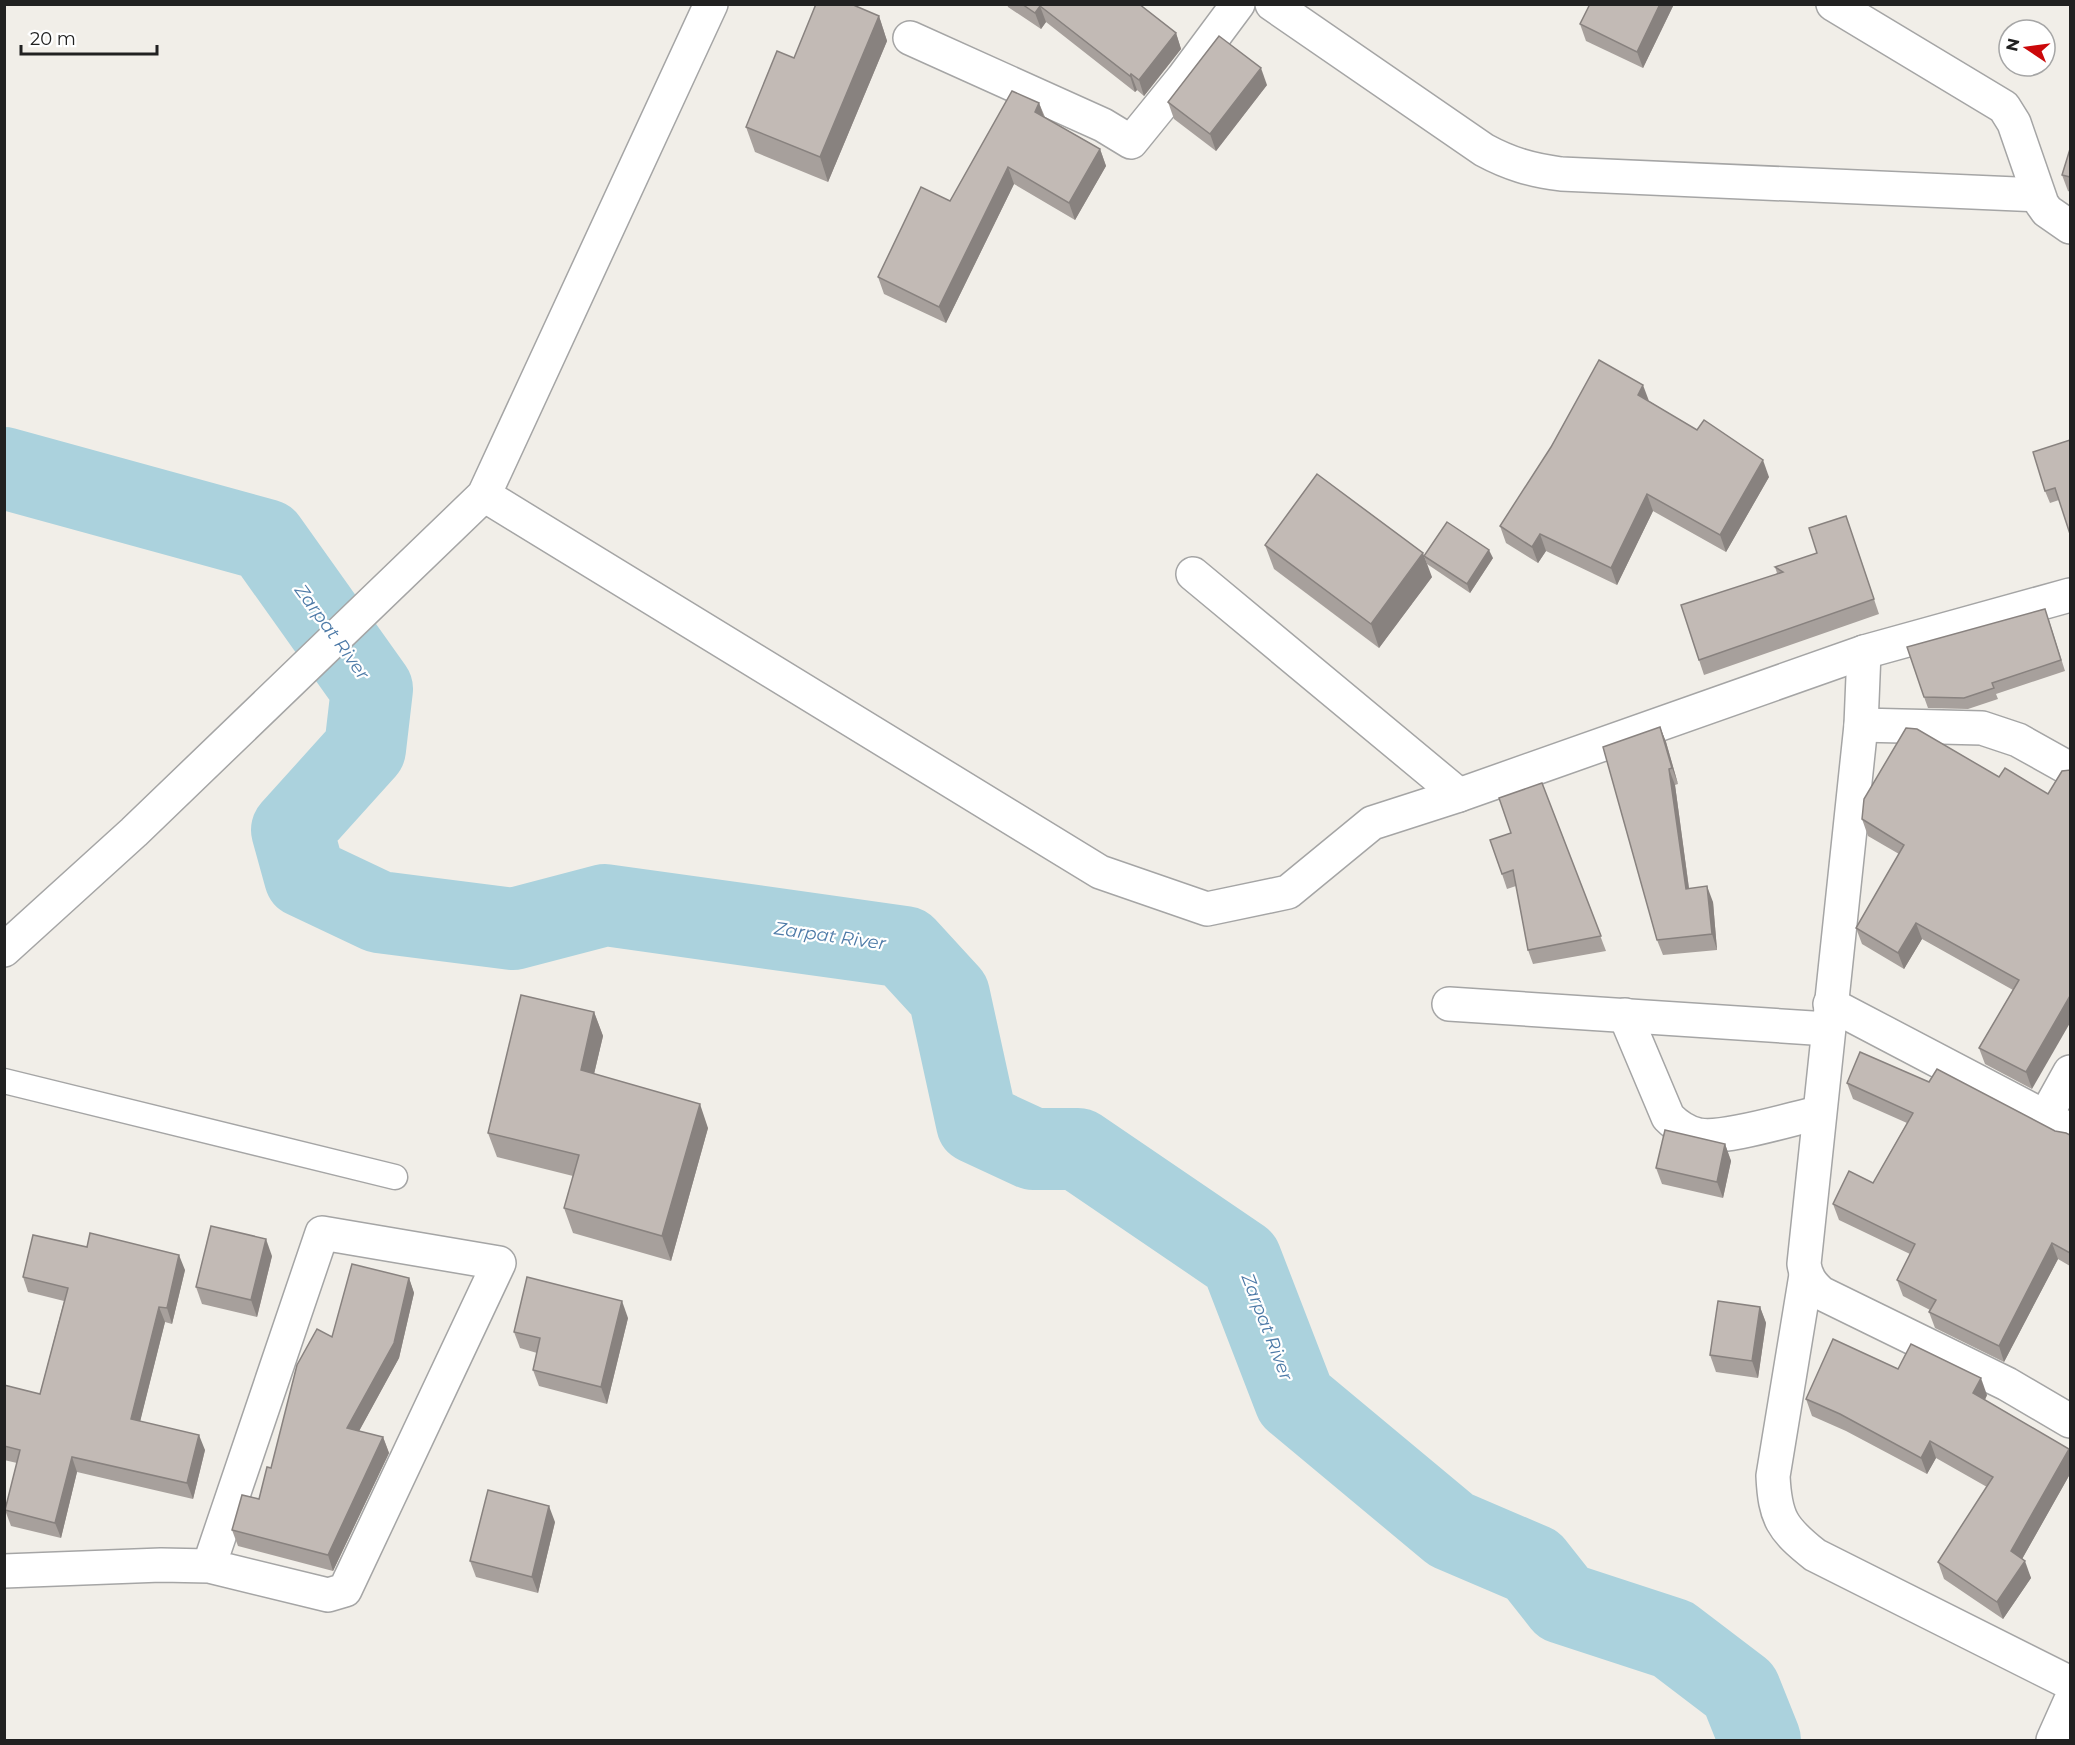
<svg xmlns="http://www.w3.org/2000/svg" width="2075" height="1745" font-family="Montserrat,sans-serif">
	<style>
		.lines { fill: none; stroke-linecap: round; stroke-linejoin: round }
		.river { stroke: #abd2dd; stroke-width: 82 }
		.service-casing { stroke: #a5a5a5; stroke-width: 27 }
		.minor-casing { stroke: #a5a5a5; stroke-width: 36 }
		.service { stroke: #fff; stroke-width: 24 }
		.minor { stroke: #fff; stroke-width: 33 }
		.wall { fill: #a7a09c }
		.shaded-wall { fill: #88827f }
		.building { fill: #c2bab5; stroke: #88827f; stroke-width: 1.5 }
		.labels { text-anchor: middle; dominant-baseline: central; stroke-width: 4.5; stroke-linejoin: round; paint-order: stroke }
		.water-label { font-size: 18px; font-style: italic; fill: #4d7aa7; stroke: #fff }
	</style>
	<rect width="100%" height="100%" fill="#f1eee8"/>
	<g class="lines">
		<path class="river" d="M 4,468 L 266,540 L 372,689 L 365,749 L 292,830 L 305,877 L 379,912 L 513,929 L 605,905 L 905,947 L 949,995 L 977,1123 L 1033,1149 L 1078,1149 L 1241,1260 L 1295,1400 L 1451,1530 L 1533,1565 L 1563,1603 L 1673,1639 L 1740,1690 L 1760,1740"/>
		<defs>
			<path id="service" d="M 4,1081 L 395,1177"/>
			<g id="minor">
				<path d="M 1272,4 L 1484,150 C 1510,164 1531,170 1561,174 L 2038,195"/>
				<path d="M 1833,4 L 2004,107 L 2014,123 L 2042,204 L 2047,211 L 2070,227"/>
				<path d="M 910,38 L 1103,125 L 1131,142 L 1183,78 L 1238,4"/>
				<path d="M 484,495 L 1100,872 L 1207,909 L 1288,892 L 1372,823 L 1459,795 L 1864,652 L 2070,595"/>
				<path d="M 1193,574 L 1459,795"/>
				<path d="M 1864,652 L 1861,725 L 1804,1264 C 1806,1277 1811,1284 1821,1293 L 2007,1384 L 2070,1421"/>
				<path d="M 1861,725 L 1982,728 L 2018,740 L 2070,769"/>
				<path d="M 4,950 L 134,832 L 484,495 L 711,4"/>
				<path d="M 1449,1004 L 1828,1029"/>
				<path d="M 1830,1004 L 2070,1130"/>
				<path d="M 1625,1015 L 1668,1117 C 1677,1126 1686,1133 1699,1135 C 1723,1140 1791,1119 1818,1113"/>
				<path d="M 2045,1117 L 2070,1072"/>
				<path d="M 1806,1275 L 1773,1476 C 1775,1518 1782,1529 1815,1555 L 2070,1683"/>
				<path d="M 4,1571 L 161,1565 L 209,1566 L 328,1595 L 345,1590 L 499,1263 L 322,1233 L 209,1566"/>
				<path d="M 2053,1740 L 2070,1702"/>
			</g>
		</defs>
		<use href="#service" class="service-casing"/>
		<use href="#minor" class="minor-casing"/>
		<use href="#service" class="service"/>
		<use href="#minor" class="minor"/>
	</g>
	<g class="wall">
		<path d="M 1007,4 L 1139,4 L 1176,33 L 1181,49 L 1144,96 L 1137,90 L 1135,92 L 1046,22 L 1041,29 L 1008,7 Z"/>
		<path d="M 1590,4 L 1674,4 L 1643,68 L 1586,41 L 1580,24 Z"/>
		<path d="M 879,16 L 887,41 L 828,182 L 755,152 L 746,127 L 794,58 Z"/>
		<path d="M 1267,85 L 1216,151 L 1174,119 L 1168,102 Z"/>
		<path d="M 1039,103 L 1045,117 L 1100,149 L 1106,166 L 1075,220 L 1014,184 L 946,323 L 884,294 L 878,277 L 950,201 Z"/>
		<path d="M 2070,149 L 2070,192 L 2068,191 L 2062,175 Z"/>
		<path d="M 1649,401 L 1769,477 L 1726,552 L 1653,511 L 1617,585 L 1546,551 L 1538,563 L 1506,543 L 1500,526 Z"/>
		<path d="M 2070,440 L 2059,500 L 2050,503 L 2045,491 Z"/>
		<path d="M 1846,516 L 1879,614 L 1704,675 L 1699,660 L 1777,573 L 1775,567 L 1817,553 Z"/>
		<path d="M 1265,545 L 1432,577 L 1379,648 L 1274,569 Z"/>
		<path d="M 1424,556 L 1493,558 L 1470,593 L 1427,564 Z"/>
		<path d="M 2049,620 L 2065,671 L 1996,694 L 1998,699 L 1968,709 L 1928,708 L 1924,697 Z"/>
		<path d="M 1660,727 L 1666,742 L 1678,784 L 1675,785 L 1689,888 L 1713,902 L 1717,950 L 1663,955 L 1657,940 Z"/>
		<path d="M 1999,777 L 2032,1089 L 1985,1064 L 1979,1048 L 2013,990 L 1922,939 L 1904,969 L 1862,944 L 1856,928 L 1899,854 L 1868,836 L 1862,819 Z"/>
		<path d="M 1542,783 L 1606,951 L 1533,964 L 1528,950 L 1516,886 L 1507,889 L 1502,874 L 1511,833 Z"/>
		<path d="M 594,1012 L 603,1036 L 594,1074 L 708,1128 L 671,1261 L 573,1233 L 564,1208 L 573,1176 L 497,1157 L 488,1133 Z"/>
		<path d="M 1929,1082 L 2055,1131 L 2070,1135 L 2070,1266 L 2058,1259 L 2004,1362 L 1935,1328 L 1929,1312 L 1930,1310 L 1903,1296 L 1897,1280 L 1910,1254 L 1839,1220 L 1833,1204 L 1873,1183 L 1907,1123 L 1853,1099 L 1847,1083 Z"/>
		<path d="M 1725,1144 L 1731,1161 L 1723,1198 L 1662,1184 L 1656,1168 Z"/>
		<path d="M 87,1247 L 185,1270 L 172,1324 L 165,1322 L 140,1421 L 205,1450 L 193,1499 L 77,1472 L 61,1538 L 11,1526 L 5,1510 L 17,1463 L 4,1460 L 4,1385 L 40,1394 L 64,1301 L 28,1292 L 23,1277 Z"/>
		<path d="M 272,1256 L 257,1317 L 202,1304 L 196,1287 Z"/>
		<path d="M 409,1278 L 414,1293 L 399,1358 L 359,1431 L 383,1437 L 389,1453 L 333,1571 L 238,1546 L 232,1530 L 259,1499 L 271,1468 L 332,1337 Z"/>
		<path d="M 1760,1307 L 1766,1323 L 1758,1378 L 1716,1372 L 1710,1355 Z"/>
		<path d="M 628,1318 L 607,1404 L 539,1386 L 533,1370 L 537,1353 L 520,1348 L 514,1332 Z"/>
		<path d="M 1898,1369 L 1987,1395 L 1985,1400 L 2070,1474 L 2022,1559 L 2031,1578 L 2003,1619 L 1944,1579 L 1938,1562 L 1987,1487 L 1936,1458 L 1927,1474 L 1846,1431 L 1812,1416 L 1806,1399 Z"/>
		<path d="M 555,1522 L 538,1593 L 476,1577 L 470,1561 Z"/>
	</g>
	<g class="shaded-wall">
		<path d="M 1660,4 L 1674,4 L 1643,68 L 1637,52 Z"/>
		<path d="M 1040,6 L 1046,22 L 1041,29 L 1035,13 Z"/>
		<path d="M 879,16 L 887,41 L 828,182 L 820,157 Z"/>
		<path d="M 1176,33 L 1181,49 L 1144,96 L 1139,80 Z"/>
		<path d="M 1261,68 L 1267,85 L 1216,151 L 1210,134 Z"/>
		<path d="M 1131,74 L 1137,90 L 1135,92 L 1130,76 Z"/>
		<path d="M 1039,103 L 1045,120 L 1035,112 Z"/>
		<path d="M 1100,149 L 1106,166 L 1075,220 L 1069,203 Z"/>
		<path d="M 1008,167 L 1014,184 L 946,323 L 939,307 Z"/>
		<path d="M 1643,385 L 1649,401 L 1638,395 Z"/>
		<path d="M 1763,460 L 1769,477 L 1726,552 L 1720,535 Z"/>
		<path d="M 1647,494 L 1653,511 L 1617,585 L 1611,568 Z"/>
		<path d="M 1540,534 L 1546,551 L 1538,563 L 1532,547 Z"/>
		<path d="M 1489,550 L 1493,558 L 1470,593 L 1467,584 Z"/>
		<path d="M 1423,553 L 1432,577 L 1379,648 L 1371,624 Z"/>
		<path d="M 1660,727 L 1666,742 L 1678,784 L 1672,768 Z"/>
		<path d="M 1669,769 L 1675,785 L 1691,904 L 1686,889 Z"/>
		<path d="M 1707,886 L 1713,902 L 1717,950 L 1712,934 Z"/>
		<path d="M 1916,923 L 1922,939 L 1904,969 L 1898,953 Z"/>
		<path d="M 2070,996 L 2070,1023 L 2032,1089 L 2026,1072 Z"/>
		<path d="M 594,1012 L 603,1036 L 589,1095 L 581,1070 Z"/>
		<path d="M 700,1104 L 708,1128 L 671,1261 L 662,1236 Z"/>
		<path d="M 1725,1144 L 1731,1161 L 1723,1198 L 1717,1182 Z"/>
		<path d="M 266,1239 L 272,1256 L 257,1317 L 251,1300 Z"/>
		<path d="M 2052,1243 L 2058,1259 L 2004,1362 L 1999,1346 Z"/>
		<path d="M 179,1255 L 185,1270 L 172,1324 L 167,1308 Z"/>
		<path d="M 409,1278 L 414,1293 L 399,1358 L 352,1444 L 347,1428 Z"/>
		<path d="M 622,1301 L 628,1318 L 607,1404 L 601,1387 Z"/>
		<path d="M 159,1307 L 165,1322 L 137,1434 L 131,1419 Z"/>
		<path d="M 1760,1307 L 1766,1323 L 1758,1378 L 1752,1361 Z"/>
		<path d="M 1981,1378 L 1987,1395 L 1980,1410 L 1973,1393 Z"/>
		<path d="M 199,1435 L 205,1450 L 193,1499 L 187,1483 Z"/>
		<path d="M 383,1437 L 389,1453 L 333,1571 L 328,1555 Z"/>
		<path d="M 1930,1441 L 1936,1458 L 1927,1474 L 1921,1458 Z"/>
		<path d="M 2069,1449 L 2070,1453 L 2070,1474 L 2017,1568 L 2011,1551 Z"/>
		<path d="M 72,1457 L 77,1472 L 61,1538 L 55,1523 Z"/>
		<path d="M 549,1506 L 555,1522 L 538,1593 L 532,1577 Z"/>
		<path d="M 2025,1561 L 2031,1578 L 2003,1619 L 1997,1602 Z"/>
	</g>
	<g class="building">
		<path d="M 816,4 L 851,4 L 879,16 L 820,157 L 746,127 L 777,51 L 794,58 Z"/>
		<path d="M 1022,4 L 1139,4 L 1176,33 L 1139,80 L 1131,74 L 1130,76 L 1040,6 L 1035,13 Z"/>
		<path d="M 1590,4 L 1660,4 L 1637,52 L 1580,24 Z"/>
		<path d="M 1219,36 L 1261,68 L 1210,134 L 1168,102 Z"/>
		<path d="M 1012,91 L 1039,103 L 1035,112 L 1100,149 L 1069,203 L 1008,167 L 939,307 L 878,277 L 921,187 L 950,201 Z"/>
		<path d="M 2070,149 L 2070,177 L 2062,175 Z"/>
		<path d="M 1599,360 L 1643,385 L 1638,395 L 1697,430 L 1704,420 L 1763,460 L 1720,535 L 1647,494 L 1611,568 L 1540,534 L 1532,547 L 1500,526 L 1551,447 Z"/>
		<path d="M 2070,440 L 2070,534 L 2055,488 L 2045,491 L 2033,452 Z"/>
		<path d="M 1317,474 L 1423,553 L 1371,624 L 1265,545 Z"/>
		<path d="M 1846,516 L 1874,599 L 1699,660 L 1681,605 L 1783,572 L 1775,567 L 1817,553 L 1809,528 Z"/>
		<path d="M 1447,522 L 1489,550 L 1467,584 L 1424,556 Z"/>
		<path d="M 2045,609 L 2061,660 L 1992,683 L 1994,688 L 1964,698 L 1924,697 L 1907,647 Z"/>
		<path d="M 1660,727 L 1672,768 L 1669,769 L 1686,889 L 1707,886 L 1712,934 L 1657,940 L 1603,747 Z"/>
		<path d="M 1906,728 L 1917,729 L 1999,777 L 2005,768 L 2048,794 L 2062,771 L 2070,770 L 2070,996 L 2026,1072 L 1979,1048 L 2019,980 L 1916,923 L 1898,953 L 1856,928 L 1904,845 L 1862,819 L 1864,799 Z"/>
		<path d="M 1542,783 L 1601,936 L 1528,950 L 1513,870 L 1502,874 L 1490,840 L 1511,833 L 1499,798 Z"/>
		<path d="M 521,995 L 594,1012 L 581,1070 L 700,1104 L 662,1236 L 564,1208 L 579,1155 L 488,1133 Z"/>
		<path d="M 1860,1052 L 1929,1082 L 1937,1069 L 2055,1131 L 2066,1133 L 2070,1135 L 2070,1253 L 2052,1243 L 1999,1346 L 1929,1312 L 1936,1300 L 1897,1280 L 1915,1244 L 1833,1204 L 1849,1171 L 1873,1183 L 1913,1113 L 1847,1083 Z"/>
		<path d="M 1665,1130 L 1725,1144 L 1717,1182 L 1656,1168 Z"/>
		<path d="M 211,1226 L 266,1239 L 251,1300 L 196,1287 Z"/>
		<path d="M 90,1233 L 179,1255 L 167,1308 L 159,1307 L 131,1419 L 199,1435 L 187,1483 L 72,1457 L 55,1523 L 5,1510 L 20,1450 L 4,1446 L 4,1385 L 40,1394 L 68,1288 L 23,1277 L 33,1235 L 87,1247 Z"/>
		<path d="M 352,1264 L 409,1278 L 394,1343 L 347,1428 L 383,1437 L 328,1555 L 232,1530 L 242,1495 L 259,1499 L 267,1467 L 271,1468 L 297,1365 L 317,1329 L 332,1337 Z"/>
		<path d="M 527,1277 L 622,1301 L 601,1387 L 533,1370 L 540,1338 L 514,1332 Z"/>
		<path d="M 1718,1301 L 1760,1307 L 1752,1361 L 1710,1355 Z"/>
		<path d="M 1833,1339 L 1898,1369 L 1911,1344 L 1981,1378 L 1973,1393 L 2069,1449 L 2011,1551 L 2025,1561 L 1997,1602 L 1938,1562 L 1993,1477 L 1930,1441 L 1921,1458 L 1840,1414 L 1806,1399 Z"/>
		<path d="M 488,1490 L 549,1506 L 532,1577 L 470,1561 Z"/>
	</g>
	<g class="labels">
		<g class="water-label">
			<text transform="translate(332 632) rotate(54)">Zarpat River</text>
			<text transform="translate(830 936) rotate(8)">Zarpat River</text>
			<text transform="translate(1267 1327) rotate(69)">Zarpat River</text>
		</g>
	</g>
	<rect width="2075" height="1745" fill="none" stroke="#212121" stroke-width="12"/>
	<g transform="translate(2027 48) rotate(283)"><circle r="28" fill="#ffffff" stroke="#a6a6a6" stroke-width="1.5"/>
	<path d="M0-4.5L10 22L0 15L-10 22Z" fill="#cb080a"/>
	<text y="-9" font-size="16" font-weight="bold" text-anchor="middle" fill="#212121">N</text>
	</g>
	<path d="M21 45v9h136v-9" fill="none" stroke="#212121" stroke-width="3"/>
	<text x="30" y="45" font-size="18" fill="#212121" stroke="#ffffff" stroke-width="4.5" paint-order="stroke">20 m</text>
</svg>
